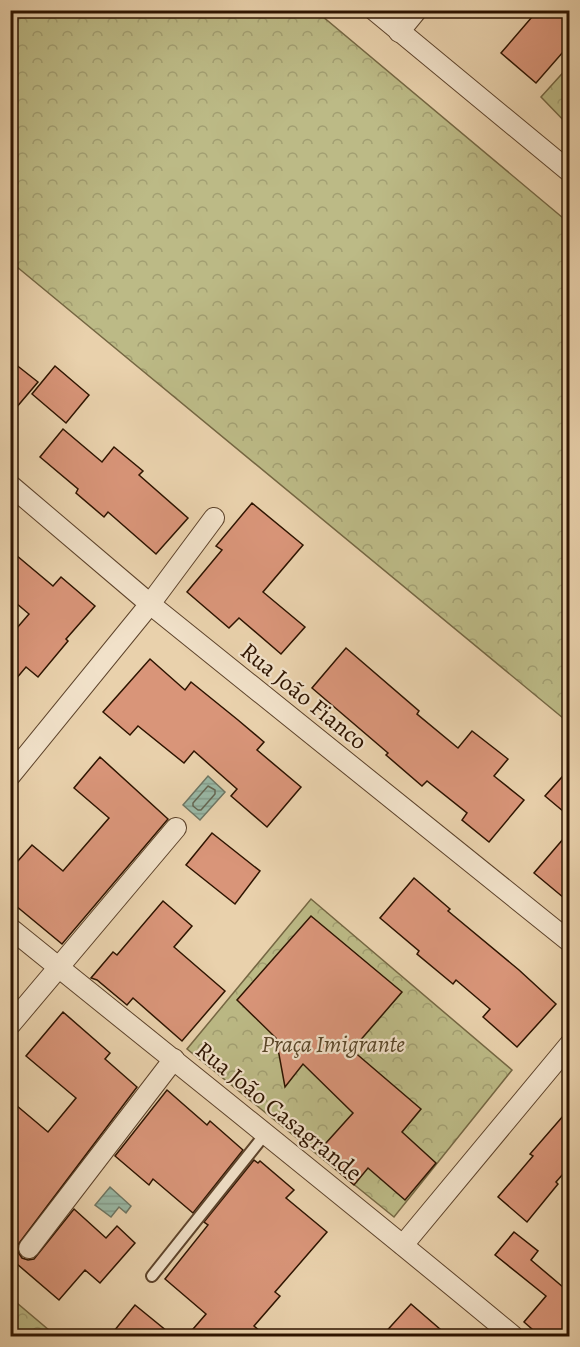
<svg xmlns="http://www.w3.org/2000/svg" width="580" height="1347" font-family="Alegreya,serif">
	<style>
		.forest { fill: url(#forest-crowns); stroke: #756743; stroke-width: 1.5 }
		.water { fill: url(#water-rules); stroke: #6e7663; stroke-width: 1.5 }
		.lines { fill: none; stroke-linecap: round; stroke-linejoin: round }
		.shore { stroke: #646652; stroke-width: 1.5 }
		.building { fill: #d99579; stroke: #2e1400; stroke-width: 1.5 }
		.service-casing { stroke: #5d432b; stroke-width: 14 }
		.minor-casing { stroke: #5d432b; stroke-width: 22 }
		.service { stroke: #f1e1c9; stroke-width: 10 }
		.minor { stroke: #f1e1c9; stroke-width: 20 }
		.labels { text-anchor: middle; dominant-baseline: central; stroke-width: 4.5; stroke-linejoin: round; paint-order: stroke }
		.street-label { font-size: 24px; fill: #2e1400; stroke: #f1e1c9 }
		.park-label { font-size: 24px; font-style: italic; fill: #594628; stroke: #f1e1c9 }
	</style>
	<defs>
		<pattern id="forest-crowns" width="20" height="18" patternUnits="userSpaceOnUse" patternTransform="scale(1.5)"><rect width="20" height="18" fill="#bcba86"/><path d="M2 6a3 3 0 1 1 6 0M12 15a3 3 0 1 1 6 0" fill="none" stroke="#a29f72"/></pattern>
		<pattern id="water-rules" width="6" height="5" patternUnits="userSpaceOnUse" patternTransform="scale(1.5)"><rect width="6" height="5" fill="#99b8a5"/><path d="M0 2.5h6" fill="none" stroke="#849d8c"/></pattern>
	</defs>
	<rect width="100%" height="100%" fill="#e9d1ac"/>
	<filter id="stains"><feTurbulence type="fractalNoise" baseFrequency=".00333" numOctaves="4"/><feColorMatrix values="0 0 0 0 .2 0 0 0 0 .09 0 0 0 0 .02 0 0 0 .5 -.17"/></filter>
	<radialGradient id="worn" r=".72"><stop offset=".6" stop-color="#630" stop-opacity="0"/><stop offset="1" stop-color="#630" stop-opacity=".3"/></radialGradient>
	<g class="forest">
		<path d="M 10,11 L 316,11 L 569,223 L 569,723 L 11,262 Z"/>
		<path d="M 569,66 L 569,126 L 541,97 Z"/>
		<path d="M 311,899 L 512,1070 L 394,1217 L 187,1049 Z"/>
		<path d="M 10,1298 L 11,1298 L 56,1336 L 11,1336 Z"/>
	</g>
	<g class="water">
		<path d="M 208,776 L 225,792 L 200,820 L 183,805 Z"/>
		<path d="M 110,1187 L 131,1206 L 126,1213 L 119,1207 L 111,1217 L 95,1205 Z"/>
	</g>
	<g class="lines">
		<path class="shore" d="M 208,786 L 215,790 L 215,794 L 201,810 L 198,810 L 193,806 L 193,803 Z"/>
	</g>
	<g class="building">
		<path d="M 538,10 L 556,10 L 570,22 L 570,44 L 536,83 L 501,53 Z"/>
		<path d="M 10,360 L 38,382 L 10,415 Z"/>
		<path d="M 55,366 L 89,395 L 66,423 L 32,394 Z"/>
		<path d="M 63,429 L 102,462 L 114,447 L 143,471 L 139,475 L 188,518 L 156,554 L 108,512 L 104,517 L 76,493 L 78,489 L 40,457 Z"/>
		<path d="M 252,503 L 303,545 L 263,592 L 305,627 L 281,654 L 239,618 L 229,628 L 187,592 L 222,550 L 216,546 Z"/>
		<path d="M 10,550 L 53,586 L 61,577 L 95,606 L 66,639 L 68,641 L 38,677 L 26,667 L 10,686 L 10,636 L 29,614 L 10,598 Z"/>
		<path d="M 346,648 L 419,711 L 417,714 L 458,748 L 472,731 L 508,759 L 494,776 L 524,800 L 489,842 L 462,820 L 467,813 L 427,781 L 422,786 L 386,755 L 388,753 L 312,688 Z"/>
		<path d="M 150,659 L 185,690 L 191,682 L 238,720 L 264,742 L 257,750 L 301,787 L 267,827 L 231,796 L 237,789 L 194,751 L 184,763 L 138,726 L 130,735 L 103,712 Z"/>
		<path d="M 100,757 L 168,819 L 62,944 L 10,901 L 10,870 L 32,845 L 63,871 L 109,818 L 74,788 Z"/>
		<path d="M 570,768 L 570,817 L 545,796 Z"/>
		<path d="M 570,831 L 570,903 L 534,873 Z"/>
		<path d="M 212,833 L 260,871 L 235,904 L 186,865 Z"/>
		<path d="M 414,878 L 450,909 L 448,911 L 519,970 L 556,1004 L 517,1047 L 483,1017 L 490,1009 L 456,980 L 453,984 L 417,954 L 419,951 L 380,918 Z"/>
		<path d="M 163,901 L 192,926 L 174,947 L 225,991 L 182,1041 L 133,998 L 127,1005 L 97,980 L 91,978 L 113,952 L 117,955 Z"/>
		<path d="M 311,916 L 402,992 L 352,1050 L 421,1109 L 402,1132 L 436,1163 L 405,1200 L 368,1168 L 354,1185 L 317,1153 L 353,1113 L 303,1064 L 285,1087 L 276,1038 L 237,1000 Z"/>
		<path d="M 63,1012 L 110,1053 L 105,1059 L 137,1087 L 17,1246 L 18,1252 L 22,1258 L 28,1260 L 34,1259 L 74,1209 L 106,1238 L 117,1226 L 135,1243 L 100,1283 L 85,1270 L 59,1300 L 10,1258 L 10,1100 L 48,1132 L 76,1098 L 26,1056 Z"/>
		<path d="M 167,1090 L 207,1125 L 210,1121 L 243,1150 L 193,1213 L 153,1179 L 149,1185 L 115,1156 Z"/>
		<path d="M 570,1108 L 570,1166 L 556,1182 L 558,1184 L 527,1222 L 498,1197 L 533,1156 L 530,1154 Z"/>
		<path d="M 254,1160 L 258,1163 L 260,1161 L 294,1190 L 286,1198 L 327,1232 L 275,1292 L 280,1296 L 254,1326 L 266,1336 L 187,1336 L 206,1314 L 165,1279 L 208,1225 L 204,1222 Z"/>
		<path d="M 514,1232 L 538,1251 L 531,1260 L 570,1293 L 570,1336 L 540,1336 L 524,1322 L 546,1296 L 495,1255 Z"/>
		<path d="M 411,1304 L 448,1336 L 382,1336 Z"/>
		<path d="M 135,1305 L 173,1336 L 110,1336 Z"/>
	</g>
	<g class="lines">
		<defs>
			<path id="service" d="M 152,1276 L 266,1133"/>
			<g id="minor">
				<path d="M 374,10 L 570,172"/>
				<path d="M 399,32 L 417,10"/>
				<path d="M 10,485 L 150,604 L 570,942"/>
				<path d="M 10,776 L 150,604 L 214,518"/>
				<path d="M 10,928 C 178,1064 347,1198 513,1336"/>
				<path d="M 10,1025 L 176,828"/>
				<path d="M 403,1245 L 570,1044"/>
				<path d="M 29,1248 L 174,1059"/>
			</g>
		</defs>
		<use href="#service" class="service-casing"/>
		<use href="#minor" class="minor-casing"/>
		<use href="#service" class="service"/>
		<use href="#minor" class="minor"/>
	</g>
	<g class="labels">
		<g class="street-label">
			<text transform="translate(304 696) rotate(39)">Rua João Fianco</text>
			<text transform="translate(279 1111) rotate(39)">Rua João Casagrande</text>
		</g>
		<g class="park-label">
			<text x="333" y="1044">Praça Imigrante</text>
		</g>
	</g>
	<rect width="580" height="1347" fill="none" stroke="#e9d1ac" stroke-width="36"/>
	<rect x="12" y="12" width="556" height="1323" fill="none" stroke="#2e1400" stroke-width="3"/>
	<rect x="18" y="18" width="544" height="1311" fill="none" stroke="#2e1400" stroke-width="1.5"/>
	<rect width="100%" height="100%" filter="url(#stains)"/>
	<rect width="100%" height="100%" fill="url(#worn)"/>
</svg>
